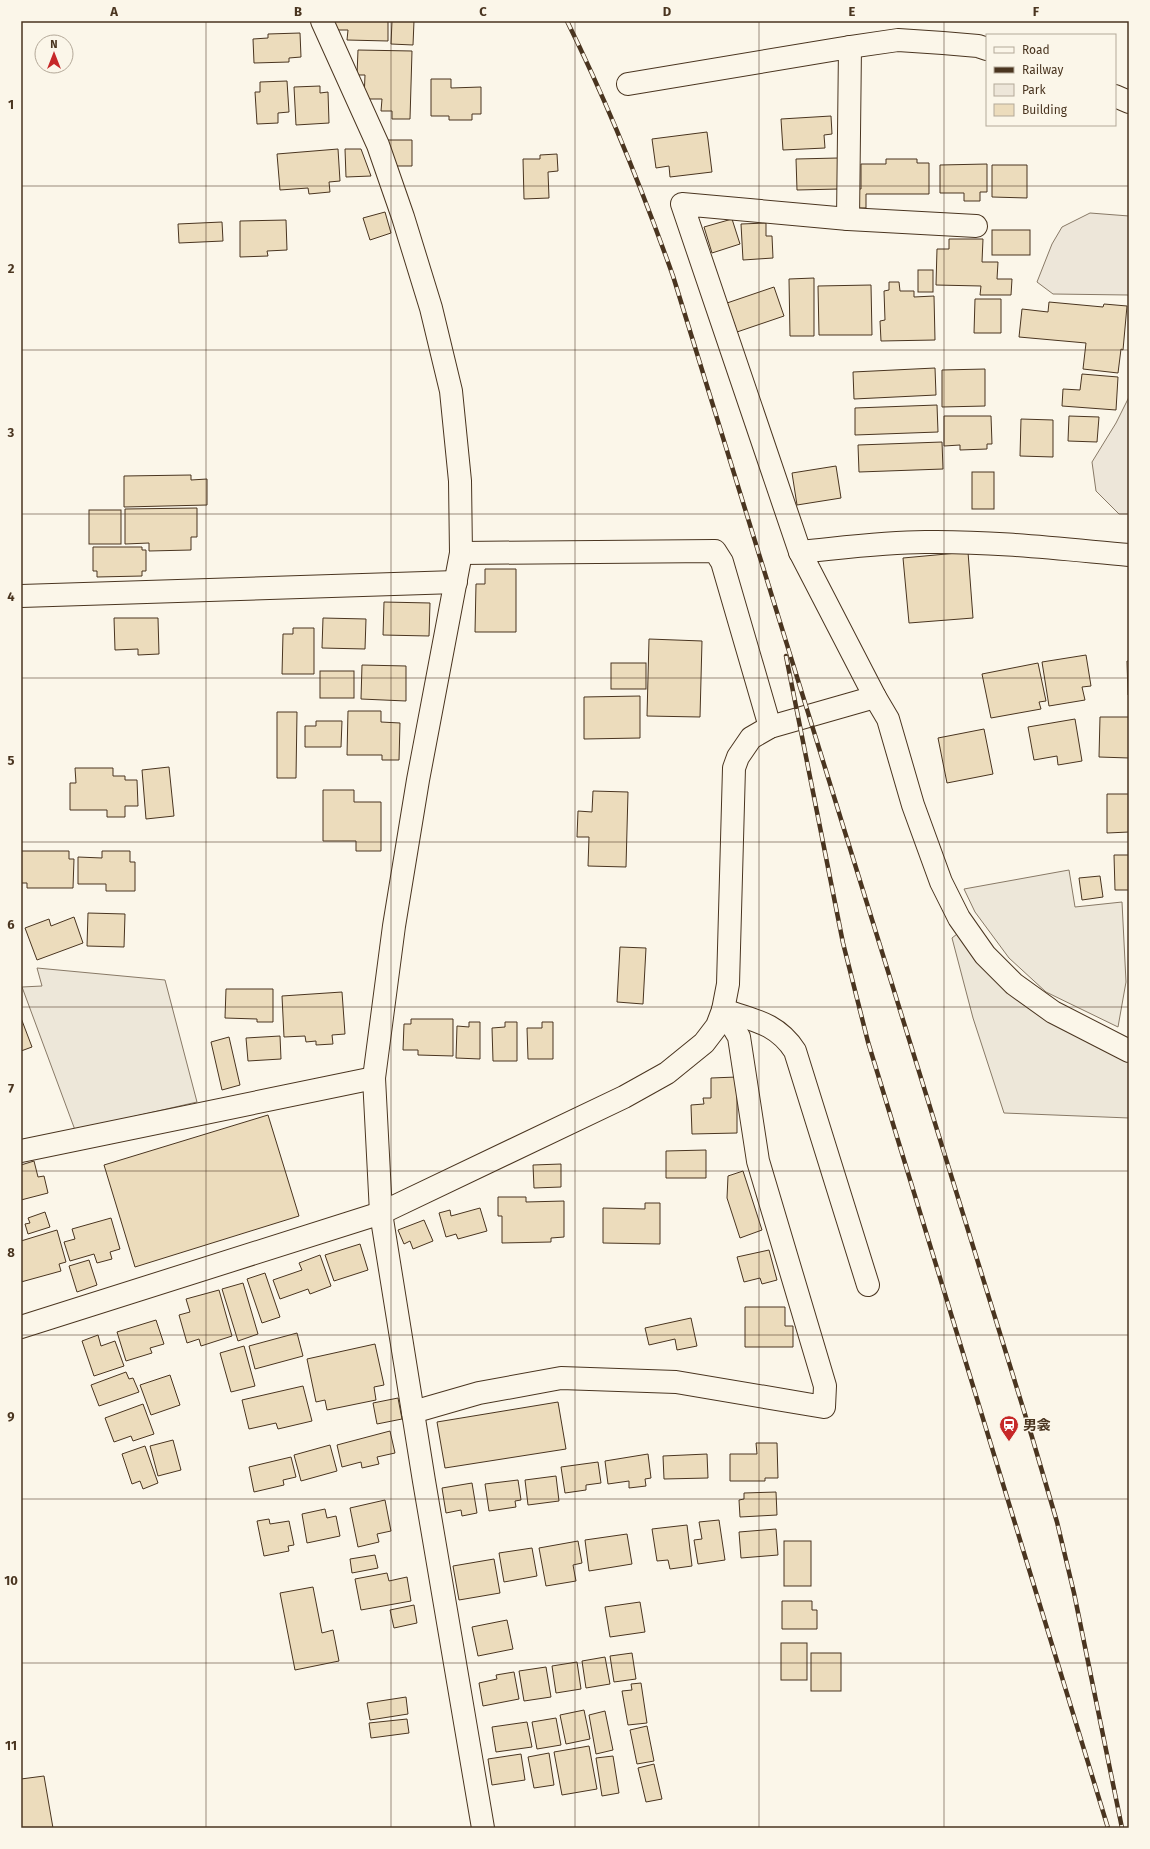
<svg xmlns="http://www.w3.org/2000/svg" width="1150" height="1849" font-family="'Fira Sans','Noto Sans JP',sans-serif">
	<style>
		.green { fill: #ede6d9; stroke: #887966 }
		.parking { fill: #ede7d9; stroke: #887966 }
		.building { fill: #ecdcbc; stroke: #4a3520 }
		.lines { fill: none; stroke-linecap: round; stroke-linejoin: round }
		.minor-casing { stroke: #4a3520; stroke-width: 24 }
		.minor { stroke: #fbf6e9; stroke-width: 22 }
		.rail-casing { stroke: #4a3520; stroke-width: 4.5 }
		.rail { stroke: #fbf6e9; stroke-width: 3; stroke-dasharray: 9; stroke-linecap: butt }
		.grid { fill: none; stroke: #4a3520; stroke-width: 1; stroke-opacity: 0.55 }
		.labels { text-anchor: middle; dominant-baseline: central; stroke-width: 3; stroke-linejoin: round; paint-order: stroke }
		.poi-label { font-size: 14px; font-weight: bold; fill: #4a3520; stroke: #fbf6e9; text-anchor: start }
		.neatline { fill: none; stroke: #4a3520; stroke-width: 1.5 }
		.grid-label { font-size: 13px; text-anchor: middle; font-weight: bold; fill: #4a3520 }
	</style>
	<rect width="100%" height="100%" fill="#fbf6e9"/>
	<g class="green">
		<path d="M 1090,213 L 1129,216 L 1129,297 L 1128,295 L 1053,294 L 1037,282 L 1052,244 L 1062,227 Z"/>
		<path d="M 1129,397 L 1129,514 L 1119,514 L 1096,491 L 1092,462 L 1116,423 Z"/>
	</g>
	<g class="parking">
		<path d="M 1069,870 L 1075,907 L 1122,902 L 1126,982 L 1118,1027 L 1046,992 L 1009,958 L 975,912 L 964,889 Z"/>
		<path d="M 957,934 L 1129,1061 L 1129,1118 L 1004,1113 L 973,1018 L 952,938 Z"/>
		<path d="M 37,968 L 165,980 L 197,1102 L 75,1130 L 22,987 L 42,986 Z"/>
	</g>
	<g class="building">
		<path d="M 334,21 L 388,21 L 388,41 L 347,40 L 348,30 L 334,30 Z"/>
		<path d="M 392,21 L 414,21 L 413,45 L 391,44 Z"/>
		<path d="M 300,33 L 301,57 L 289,58 L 289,62 L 254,63 L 253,39 L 268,38 L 268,34 Z"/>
		<path d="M 358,50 L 412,51 L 410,119 L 392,119 L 392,111 L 381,111 L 382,99 L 364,99 L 365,75 L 357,75 Z"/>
		<path d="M 431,79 L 451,79 L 451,88 L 481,87 L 481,114 L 472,114 L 472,120 L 449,120 L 449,116 L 431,116 Z"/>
		<path d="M 287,81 L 289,112 L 278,113 L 278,123 L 257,124 L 255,92 L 260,92 L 260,82 Z"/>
		<path d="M 320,86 L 320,93 L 328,92 L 329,123 L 296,125 L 294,87 Z"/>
		<path d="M 831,116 L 832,134 L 824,135 L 825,148 L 783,150 L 781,119 Z"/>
		<path d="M 707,132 L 712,172 L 670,177 L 669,166 L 656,168 L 652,139 Z"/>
		<path d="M 385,140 L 412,140 L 412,166 L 396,166 Z"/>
		<path d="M 338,149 L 340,181 L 329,182 L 330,192 L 309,194 L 308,188 L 280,190 L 277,154 Z"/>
		<path d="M 345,149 L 361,149 L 371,176 L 346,177 Z"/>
		<path d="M 557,154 L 558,171 L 548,172 L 549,198 L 524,199 L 523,159 L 540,159 L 540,155 Z"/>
		<path d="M 838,158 L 839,189 L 797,190 L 796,159 Z"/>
		<path d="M 886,159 L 917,159 L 917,163 L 929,163 L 929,194 L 866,194 L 866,208 L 855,208 L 855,189 L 861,189 L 861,164 L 886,164 Z"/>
		<path d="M 987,164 L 987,192 L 980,192 L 980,201 L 964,201 L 964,193 L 940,193 L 940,165 Z"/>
		<path d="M 992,165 L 1027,165 L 1027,198 L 992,197 Z"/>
		<path d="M 385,212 L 391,233 L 370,240 L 363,218 Z"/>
		<path d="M 732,219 L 740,244 L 712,253 L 704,227 Z"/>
		<path d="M 286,220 L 287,250 L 267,251 L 268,256 L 240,257 L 240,221 Z"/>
		<path d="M 222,222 L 223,241 L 179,243 L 178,224 Z"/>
		<path d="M 766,223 L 766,236 L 772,236 L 773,258 L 743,260 L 741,224 Z"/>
		<rect x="992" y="230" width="38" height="25"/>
		<path d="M 949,239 L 983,239 L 982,262 L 998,262 L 997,279 L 1012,279 L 1011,295 L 980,295 L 981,286 L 936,285 L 937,249 L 949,249 Z"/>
		<rect x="918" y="270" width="15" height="22"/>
		<path d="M 814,278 L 814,336 L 790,336 L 789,279 Z"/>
		<path d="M 889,282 L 899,282 L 900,291 L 914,291 L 914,297 L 934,296 L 935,340 L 881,341 L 880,321 L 885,320 L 884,291 L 889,290 Z"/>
		<path d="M 871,285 L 872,335 L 819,335 L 818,286 Z"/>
		<path d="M 774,287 L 784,316 L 737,332 L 727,303 Z"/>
		<path d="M 975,299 L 1001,299 L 1001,333 L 974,333 Z"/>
		<path d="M 1049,302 L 1103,307 L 1104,304 L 1127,306 L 1123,350 L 1121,349 L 1118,373 L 1083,369 L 1086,343 L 1019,337 L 1022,309 L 1048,312 Z"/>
		<path d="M 935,368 L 936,395 L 854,399 L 853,372 Z"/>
		<path d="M 985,369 L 985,406 L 942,407 L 942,370 Z"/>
		<path d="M 1082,374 L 1118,377 L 1116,410 L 1062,406 L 1063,389 L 1080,390 Z"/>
		<path d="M 937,405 L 938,432 L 855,435 L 855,408 Z"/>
		<path d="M 944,416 L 991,416 L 992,444 L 987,444 L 987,449 L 960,450 L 960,445 L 944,446 Z"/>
		<path d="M 1069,416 L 1099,417 L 1097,442 L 1068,441 Z"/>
		<path d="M 1021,419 L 1053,420 L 1053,457 L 1020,456 Z"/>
		<path d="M 942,442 L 943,469 L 859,472 L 858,445 Z"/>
		<path d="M 836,466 L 841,498 L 797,505 L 792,473 Z"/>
		<rect x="972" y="472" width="22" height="37"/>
		<path d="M 191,475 L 191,480 L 207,479 L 207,505 L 124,507 L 124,476 Z"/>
		<path d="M 197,508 L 197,537 L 191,537 L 191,550 L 149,551 L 149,543 L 125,544 L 125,509 Z"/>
		<rect x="89" y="510" width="32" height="34"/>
		<path d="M 93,547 L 142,547 L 142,550 L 146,550 L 146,571 L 142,571 L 142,576 L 97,577 L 97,571 L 93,571 Z"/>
		<path d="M 968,552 L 973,618 L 909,623 L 903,558 Z"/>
		<path d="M 485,569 L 516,569 L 516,632 L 475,632 L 476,584 L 485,584 Z"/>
		<path d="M 384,602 L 430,603 L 429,636 L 383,635 Z"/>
		<path d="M 114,618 L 158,618 L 159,654 L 138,655 L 138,649 L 115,650 Z"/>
		<path d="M 323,618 L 366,619 L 365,649 L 322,648 Z"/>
		<path d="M 293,628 L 314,628 L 314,674 L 282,674 L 283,634 L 293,634 Z"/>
		<path d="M 649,639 L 702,641 L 700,717 L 647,716 Z"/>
		<path d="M 1086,655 L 1091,686 L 1082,687 L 1085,700 L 1049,706 L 1042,662 Z"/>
		<path d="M 1127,661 L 1129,661 L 1129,695 L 1128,695 Z"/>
		<rect x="611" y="663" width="35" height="26"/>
		<path d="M 1038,663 L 1046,701 L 1039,702 L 1041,709 L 991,718 L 982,674 Z"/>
		<path d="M 362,665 L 406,666 L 406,701 L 361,699 Z"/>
		<rect x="320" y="671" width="34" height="27"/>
		<path d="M 640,696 L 640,738 L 584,739 L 584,697 Z"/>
		<path d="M 348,711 L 381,711 L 381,722 L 400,723 L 399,760 L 382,760 L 382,755 L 347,755 Z"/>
		<path d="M 277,712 L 297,712 L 296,778 L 277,778 Z"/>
		<path d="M 1100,717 L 1129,717 L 1129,758 L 1099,757 Z"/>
		<path d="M 1075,719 L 1082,761 L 1058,765 L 1057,756 L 1034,760 L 1028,727 Z"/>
		<path d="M 316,721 L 342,721 L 341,747 L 305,747 L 305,726 L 316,726 Z"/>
		<path d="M 984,729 L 993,774 L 947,783 L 938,738 Z"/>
		<path d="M 169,767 L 174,816 L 146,819 L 142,770 Z"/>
		<path d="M 75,768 L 113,768 L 113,776 L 125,776 L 125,780 L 137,780 L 138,806 L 125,806 L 125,817 L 107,817 L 107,810 L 70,810 L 70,783 L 76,783 Z"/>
		<path d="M 323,790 L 354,790 L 354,802 L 381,802 L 381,851 L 356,851 L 356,841 L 323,841 Z"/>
		<path d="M 593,791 L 628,792 L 626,867 L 588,866 L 589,837 L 577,837 L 578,811 L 592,812 Z"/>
		<path d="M 1107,794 L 1129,794 L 1129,832 L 1107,833 Z"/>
		<path d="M 21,851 L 69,851 L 69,859 L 74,859 L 73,888 L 27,888 L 27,883 L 21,883 Z"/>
		<path d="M 102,851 L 130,851 L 130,862 L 135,862 L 135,891 L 106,891 L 106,884 L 78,884 L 78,857 L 102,858 Z"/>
		<path d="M 1114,855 L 1129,855 L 1129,890 L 1115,890 Z"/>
		<path d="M 1100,876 L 1103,897 L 1082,900 L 1079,878 Z"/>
		<path d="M 88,913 L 125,914 L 124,947 L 87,946 Z"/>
		<path d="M 74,917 L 83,943 L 37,960 L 25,928 L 49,919 L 51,926 Z"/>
		<path d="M 620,947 L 646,948 L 643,1004 L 617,1002 Z"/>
		<path d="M 226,989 L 273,989 L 273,1022 L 257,1022 L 257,1019 L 225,1018 Z"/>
		<path d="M 342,992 L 345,1034 L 332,1035 L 333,1044 L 316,1045 L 316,1041 L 306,1042 L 305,1036 L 284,1037 L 282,996 Z"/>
		<path d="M 21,1018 L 32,1047 L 21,1051 Z"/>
		<path d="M 411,1019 L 453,1019 L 453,1056 L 418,1055 L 418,1050 L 403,1050 L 404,1024 L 411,1024 Z"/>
		<path d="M 469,1022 L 480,1022 L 480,1059 L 456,1058 L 457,1026 L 469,1027 Z"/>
		<path d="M 505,1022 L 517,1022 L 517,1061 L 493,1061 L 492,1028 L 505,1027 Z"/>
		<path d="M 542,1022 L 553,1022 L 553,1059 L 528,1059 L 527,1028 L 542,1028 Z"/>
		<path d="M 280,1036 L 281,1059 L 248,1061 L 246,1038 Z"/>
		<path d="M 229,1037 L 240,1085 L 222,1090 L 211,1042 Z"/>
		<path d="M 737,1077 L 737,1133 L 692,1134 L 691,1105 L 704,1104 L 703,1098 L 711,1098 L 711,1078 Z"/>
		<path d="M 268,1115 L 299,1216 L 135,1267 L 104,1165 Z"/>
		<path d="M 706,1150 L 706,1178 L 666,1178 L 666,1151 Z"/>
		<path d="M 34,1161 L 38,1177 L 44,1176 L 48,1193 L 21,1200 L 21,1163 L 21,1165 Z"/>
		<path d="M 561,1164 L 561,1187 L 534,1188 L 533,1165 Z"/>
		<path d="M 743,1171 L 762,1230 L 740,1238 L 727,1198 L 728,1176 Z"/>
		<path d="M 498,1197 L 526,1197 L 526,1202 L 564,1201 L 564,1237 L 551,1238 L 551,1242 L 502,1243 L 502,1216 L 498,1216 Z"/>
		<path d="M 645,1203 L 660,1203 L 660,1244 L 603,1243 L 603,1208 L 645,1209 Z"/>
		<path d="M 480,1208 L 487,1231 L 458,1239 L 456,1234 L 446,1237 L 439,1213 L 450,1210 L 451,1216 Z"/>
		<path d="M 45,1212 L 50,1227 L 28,1234 L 25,1224 L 30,1223 L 28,1218 Z"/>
		<path d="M 111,1218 L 120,1249 L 110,1252 L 112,1259 L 97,1263 L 94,1254 L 70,1261 L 64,1242 L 75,1239 L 72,1229 Z"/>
		<path d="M 424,1220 L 433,1241 L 413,1249 L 410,1241 L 404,1244 L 398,1230 Z"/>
		<path d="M 57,1230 L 66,1262 L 59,1264 L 61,1271 L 21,1282 L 21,1241 Z"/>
		<path d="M 360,1244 L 368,1270 L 334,1281 L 325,1255 Z"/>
		<path d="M 769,1250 L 777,1280 L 762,1284 L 760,1278 L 744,1282 L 737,1257 Z"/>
		<path d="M 320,1255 L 331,1286 L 310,1294 L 308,1289 L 280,1299 L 273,1280 L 302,1270 L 299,1263 Z"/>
		<path d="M 89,1260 L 97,1285 L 77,1292 L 69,1266 Z"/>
		<path d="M 265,1273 L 280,1317 L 262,1323 L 247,1279 Z"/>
		<path d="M 243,1283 L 258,1334 L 238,1341 L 222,1289 Z"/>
		<path d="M 219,1290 L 232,1336 L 201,1346 L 199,1339 L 187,1343 L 179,1315 L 190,1312 L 186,1299 Z"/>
		<path d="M 745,1307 L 785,1307 L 785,1326 L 793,1326 L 793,1347 L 745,1347 Z"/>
		<path d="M 691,1318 L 697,1346 L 677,1350 L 675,1339 L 649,1345 L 645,1328 Z"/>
		<path d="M 156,1320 L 164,1344 L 150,1348 L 152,1353 L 126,1361 L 117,1332 Z"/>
		<path d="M 297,1333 L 303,1356 L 255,1369 L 249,1346 Z"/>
		<path d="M 98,1335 L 101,1346 L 115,1341 L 124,1366 L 94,1376 L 82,1341 Z"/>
		<path d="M 375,1344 L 384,1385 L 374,1387 L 376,1400 L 327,1410 L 325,1400 L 316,1402 L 307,1359 Z"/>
		<path d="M 244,1346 L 255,1386 L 231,1392 L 220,1353 Z"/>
		<path d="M 126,1372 L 129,1379 L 133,1378 L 139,1392 L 99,1406 L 91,1385 Z"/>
		<path d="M 170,1375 L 180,1405 L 151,1415 L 140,1385 Z"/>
		<path d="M 303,1386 L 312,1421 L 278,1429 L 276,1423 L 249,1429 L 242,1400 Z"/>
		<path d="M 398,1398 L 402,1419 L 377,1424 L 373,1403 Z"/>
		<path d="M 558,1402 L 566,1449 L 445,1468 L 437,1422 Z"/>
		<path d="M 143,1404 L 154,1434 L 133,1441 L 131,1436 L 114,1442 L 105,1418 Z"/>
		<path d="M 390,1431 L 395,1453 L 377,1457 L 379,1464 L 362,1468 L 361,1462 L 342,1467 L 337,1445 Z"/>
		<path d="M 173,1440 L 181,1470 L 158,1476 L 150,1446 Z"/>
		<path d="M 756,1443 L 777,1443 L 778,1478 L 765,1478 L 765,1481 L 730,1481 L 730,1454 L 757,1454 Z"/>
		<path d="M 330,1445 L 337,1471 L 301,1481 L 294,1455 Z"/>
		<path d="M 145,1446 L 158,1483 L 143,1489 L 140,1481 L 132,1484 L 122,1454 Z"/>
		<path d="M 648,1454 L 651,1478 L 645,1479 L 646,1486 L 629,1488 L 629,1481 L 608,1484 L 605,1461 Z"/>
		<path d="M 707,1454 L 708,1478 L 664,1479 L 663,1456 Z"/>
		<path d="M 291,1457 L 296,1477 L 283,1480 L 284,1485 L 254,1492 L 249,1467 Z"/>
		<path d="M 598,1462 L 601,1483 L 586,1485 L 586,1490 L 565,1493 L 561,1467 Z"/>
		<path d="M 556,1476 L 559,1501 L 528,1505 L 525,1480 Z"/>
		<path d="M 518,1480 L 521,1500 L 515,1501 L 516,1507 L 489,1511 L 485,1484 Z"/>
		<path d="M 472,1483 L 477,1513 L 462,1516 L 461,1510 L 446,1513 L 442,1488 Z"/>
		<path d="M 776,1492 L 777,1515 L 740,1517 L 739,1500 L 744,1499 L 744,1493 Z"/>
		<path d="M 385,1500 L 391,1531 L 377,1534 L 379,1542 L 358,1547 L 350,1508 Z"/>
		<path d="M 325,1509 L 327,1518 L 336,1516 L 340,1536 L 307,1543 L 302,1514 Z"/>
		<path d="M 269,1519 L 270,1524 L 289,1521 L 294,1545 L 288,1546 L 289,1551 L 264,1556 L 257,1521 Z"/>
		<path d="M 719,1520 L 725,1560 L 698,1564 L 694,1540 L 702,1539 L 699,1522 Z"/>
		<path d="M 687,1525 L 692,1566 L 670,1569 L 668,1560 L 657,1561 L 652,1529 Z"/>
		<path d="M 776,1529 L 778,1555 L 741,1558 L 739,1532 Z"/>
		<path d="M 627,1534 L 632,1564 L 589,1571 L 585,1540 Z"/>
		<path d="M 578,1541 L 582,1563 L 573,1565 L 576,1581 L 546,1586 L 539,1548 Z"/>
		<rect x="784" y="1541" width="27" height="45"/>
		<path d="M 532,1548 L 537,1576 L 504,1582 L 499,1553 Z"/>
		<path d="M 375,1555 L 378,1568 L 352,1573 L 350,1559 Z"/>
		<path d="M 494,1559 L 500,1593 L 459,1600 L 453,1566 Z"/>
		<path d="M 387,1573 L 389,1581 L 407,1577 L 411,1601 L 361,1610 L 355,1579 Z"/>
		<path d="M 313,1587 L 322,1633 L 333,1630 L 339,1661 L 295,1670 L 280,1593 Z"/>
		<path d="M 782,1601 L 812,1601 L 812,1610 L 817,1610 L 817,1629 L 782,1629 Z"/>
		<path d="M 640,1602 L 645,1632 L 610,1637 L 605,1607 Z"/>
		<path d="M 414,1605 L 417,1623 L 394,1628 L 390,1610 Z"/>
		<path d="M 507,1620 L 513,1649 L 478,1656 L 472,1627 Z"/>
		<rect x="781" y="1643" width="26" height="37"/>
		<path d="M 632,1653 L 636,1679 L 614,1682 L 610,1656 Z"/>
		<rect x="811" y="1653" width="30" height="38"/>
		<path d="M 605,1657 L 610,1684 L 586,1688 L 582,1661 Z"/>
		<path d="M 577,1662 L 581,1689 L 556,1693 L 552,1666 Z"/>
		<path d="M 546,1667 L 551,1697 L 524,1701 L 519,1671 Z"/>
		<path d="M 514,1672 L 519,1699 L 483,1706 L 479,1683 L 497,1679 L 496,1675 Z"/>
		<path d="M 641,1683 L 647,1723 L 628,1725 L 622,1691 L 632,1690 L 631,1684 Z"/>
		<path d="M 406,1697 L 408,1714 L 370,1720 L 367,1703 Z"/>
		<path d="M 584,1710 L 590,1739 L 566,1744 L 560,1715 Z"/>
		<path d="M 605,1711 L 613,1750 L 596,1754 L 589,1715 Z"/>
		<path d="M 556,1718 L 561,1745 L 537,1749 L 532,1722 Z"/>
		<path d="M 407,1719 L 409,1733 L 371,1738 L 369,1723 Z"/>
		<path d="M 527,1722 L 532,1747 L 496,1752 L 492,1727 Z"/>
		<path d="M 647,1726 L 654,1761 L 637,1764 L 630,1730 Z"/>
		<path d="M 589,1746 L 597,1789 L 562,1795 L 554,1752 Z"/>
		<path d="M 549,1753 L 554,1785 L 534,1788 L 528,1757 Z"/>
		<path d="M 521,1754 L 525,1780 L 492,1785 L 488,1759 Z"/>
		<path d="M 613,1756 L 619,1793 L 602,1796 L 596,1758 Z"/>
		<path d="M 654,1764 L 662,1799 L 646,1802 L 638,1768 Z"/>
		<path d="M 44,1776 L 53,1828 L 21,1828 L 21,1779 Z"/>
	</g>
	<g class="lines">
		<defs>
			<g id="minor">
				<path d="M 322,21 L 378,145 L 403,217 L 431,308 L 451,391 L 460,481 L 461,553 L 418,780 L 394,926 L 374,1078 L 381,1213 L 424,1481 L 483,1828"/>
				<path d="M 628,84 L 850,47 L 898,40 L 943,43 L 978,46 L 987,49"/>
				<path d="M 1115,96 L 1129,102"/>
				<path d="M 848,219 L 850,47"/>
				<path d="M 976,226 L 848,219 L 682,204 L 800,552 L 875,697 L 888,719 L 913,805 L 941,882 L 959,918 L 985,955 L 1014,984 L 1053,1012 L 1129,1051"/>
				<path d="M 800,552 C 841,548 883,542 925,542 C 993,541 1061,549 1129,555"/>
				<path d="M 461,553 L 715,551 L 722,562 L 770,727"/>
				<path d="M 21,596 L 456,582"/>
				<path d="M 723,1010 C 753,1020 777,1023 795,1051 L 868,1285"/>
				<path d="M 21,1151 L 374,1078"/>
				<path d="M 21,1327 L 381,1213 L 624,1097 L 667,1073 L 704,1043 L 717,1026 L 723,1010 L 728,984 L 734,768 L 738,757 L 751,738 L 770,727 L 875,697"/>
				<path d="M 413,1412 L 479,1393 L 561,1378 L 676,1382 L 824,1407 L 825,1386 L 758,1161 L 739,1037 L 723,1010"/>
			</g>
		</defs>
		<use href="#minor" class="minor-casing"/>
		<use href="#minor" class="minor"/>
		<defs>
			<g id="rail">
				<path d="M 567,21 C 608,104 642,189 673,276 L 1032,1437 L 1057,1522 L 1074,1593 L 1122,1828"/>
				<path d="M 786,656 L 843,943 L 868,1042 L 1108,1828"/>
			</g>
		</defs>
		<use href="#rail" class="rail-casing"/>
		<use href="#rail" class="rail"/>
	</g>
	<path class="grid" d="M 206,21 L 206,1828M 391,21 L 391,1828M 575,21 L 575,1828M 759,21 L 759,1828M 944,21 L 944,1828M 21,186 L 1129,186M 21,350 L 1129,350M 21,514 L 1129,514M 21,678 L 1129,678M 21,842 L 1129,842M 21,1007 L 1129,1007M 21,1171 L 1129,1171M 21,1335 L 1129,1335M 21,1499 L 1129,1499M 21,1663 L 1129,1663"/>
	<defs>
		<symbol id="station-pin" viewBox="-11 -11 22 30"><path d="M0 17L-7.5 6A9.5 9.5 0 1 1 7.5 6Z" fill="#c62828" stroke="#fbf6e9"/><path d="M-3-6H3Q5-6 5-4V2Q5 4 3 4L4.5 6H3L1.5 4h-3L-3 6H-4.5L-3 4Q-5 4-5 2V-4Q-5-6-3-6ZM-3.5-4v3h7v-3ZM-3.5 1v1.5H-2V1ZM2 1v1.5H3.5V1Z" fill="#fff"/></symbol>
	</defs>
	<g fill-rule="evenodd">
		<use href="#station-pin" x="998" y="1414" width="22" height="30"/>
	</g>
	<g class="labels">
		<g class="poi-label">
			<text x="1023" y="1425">男衾</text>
		</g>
	</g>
	<rect width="1150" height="1849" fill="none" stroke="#fbf6e9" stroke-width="44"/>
	<rect x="986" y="34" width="130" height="92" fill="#fbf6e9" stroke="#b4a999"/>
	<rect x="994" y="47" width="20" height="6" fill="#fbf6e9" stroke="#b4a999"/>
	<text x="1022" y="54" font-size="12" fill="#4a3520">Road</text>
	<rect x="994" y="67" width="20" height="6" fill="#4a3520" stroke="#b4a999"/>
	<text x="1022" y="74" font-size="12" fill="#4a3520">Railway</text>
	<rect x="994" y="84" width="20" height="12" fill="#ede6d9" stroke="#b4a999"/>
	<text x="1022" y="94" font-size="12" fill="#4a3520">Park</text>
	<rect x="994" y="104" width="20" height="12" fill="#ecdcbc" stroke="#b4a999"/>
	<text x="1022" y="114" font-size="12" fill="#4a3520">Building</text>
	<g transform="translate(54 54)"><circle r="19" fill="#fbf6e9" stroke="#b4a999"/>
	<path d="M0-3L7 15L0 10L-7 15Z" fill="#c62828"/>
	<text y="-6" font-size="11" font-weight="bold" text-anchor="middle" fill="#4a3520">N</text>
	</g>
	<rect x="22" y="22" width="1106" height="1805" class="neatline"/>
	<g class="grid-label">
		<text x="114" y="16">A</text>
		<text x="298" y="16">B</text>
		<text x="483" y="16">C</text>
		<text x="667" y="16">D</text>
		<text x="852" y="16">E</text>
		<text x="1036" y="16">F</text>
		<text x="11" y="109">1</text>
		<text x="11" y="273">2</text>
		<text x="11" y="437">3</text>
		<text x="11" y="601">4</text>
		<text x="11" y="765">5</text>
		<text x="11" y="929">6</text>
		<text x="11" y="1093">7</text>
		<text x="11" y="1257">8</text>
		<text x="11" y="1421">9</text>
		<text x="11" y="1585">10</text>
		<text x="11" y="1750">11</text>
	</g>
</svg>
